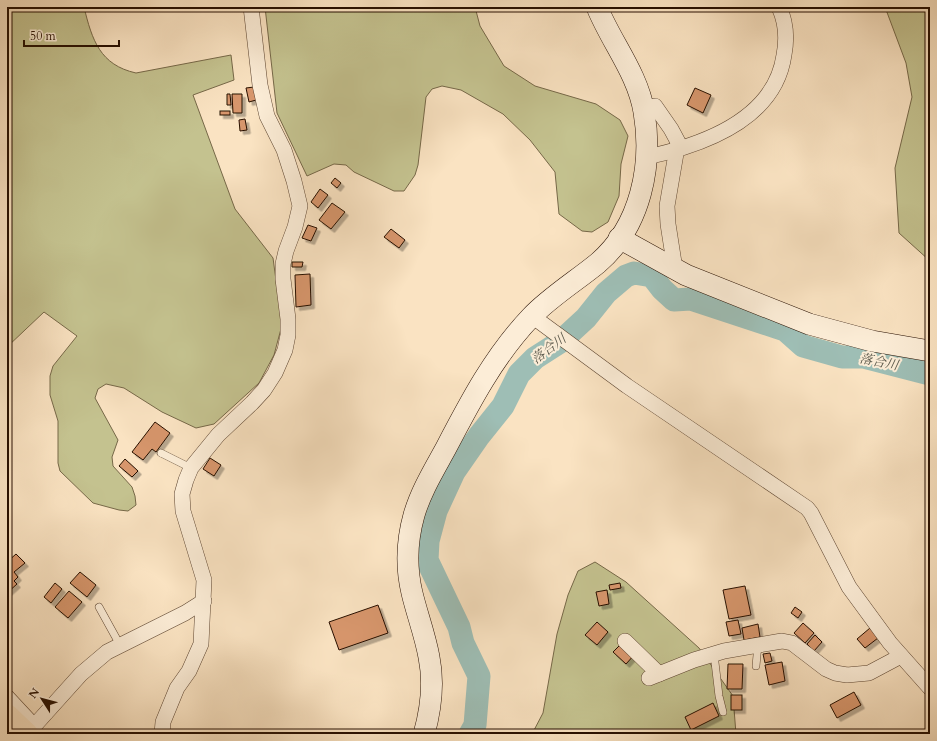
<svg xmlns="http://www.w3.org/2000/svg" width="937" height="741" font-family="Cardo,'Noto Serif JP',serif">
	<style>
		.green { fill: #c4c28f; stroke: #766848 }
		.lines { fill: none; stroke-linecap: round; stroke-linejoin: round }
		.river { stroke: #9ebeb5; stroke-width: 23 }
		.building { fill: #d7966c; stroke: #270f00; filter: url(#shadow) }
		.lane-casing { stroke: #5c4430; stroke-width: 8 }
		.street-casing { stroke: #5c4430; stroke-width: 16 }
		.secondary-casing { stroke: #270f00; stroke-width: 22 }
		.primary-casing { stroke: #270f00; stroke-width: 24 }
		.lane { stroke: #fcedd7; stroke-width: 7 }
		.street { stroke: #fcedd7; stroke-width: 15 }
		.secondary { stroke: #fcedd7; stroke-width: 21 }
		.primary { stroke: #fae3c2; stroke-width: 22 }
		.labels { text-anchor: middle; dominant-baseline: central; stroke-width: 4; stroke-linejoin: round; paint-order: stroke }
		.water-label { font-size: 13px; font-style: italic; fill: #575548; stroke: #fcedd7 }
	</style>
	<defs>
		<filter id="shadow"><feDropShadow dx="3.5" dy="3.5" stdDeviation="0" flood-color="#0004"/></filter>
	</defs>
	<rect width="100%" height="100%" fill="#fae3c2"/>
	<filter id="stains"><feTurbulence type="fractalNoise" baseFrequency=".005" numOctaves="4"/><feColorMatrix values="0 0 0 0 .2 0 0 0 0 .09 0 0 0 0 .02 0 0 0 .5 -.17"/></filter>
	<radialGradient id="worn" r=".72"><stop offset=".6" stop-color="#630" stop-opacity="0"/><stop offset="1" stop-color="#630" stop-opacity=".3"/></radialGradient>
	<g class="green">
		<path d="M 7,7 L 84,7 C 92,40 100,65 136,73 L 231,55 L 234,80 L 193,95 L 235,209 L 273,258 L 282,325 L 274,355 L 259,383 L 214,424 L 196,428 L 162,412 L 124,388 L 106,384 L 98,389 L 95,398 L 118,440 L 112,457 L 113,466 L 132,487 L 135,496 L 136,505 L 128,511 L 119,510 L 93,503 L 60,471 L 58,463 L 58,421 L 50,395 L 50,376 L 53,366 L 77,336 L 44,312 L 7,347 Z"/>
		<path d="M 265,7 L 475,7 L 480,26 L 504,66 L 535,86 L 596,104 L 620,120 L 628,136 L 621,164 L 619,196 L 608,222 L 592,232 L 582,231 L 559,214 L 555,172 L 530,140 L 503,114 L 461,90 L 442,86 L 432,89 L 426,97 L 418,165 L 415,175 L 404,191 L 394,191 L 354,172 L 346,165 L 334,164 L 307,176 L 277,113 Z"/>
		<path d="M 885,7 L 930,7 L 930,261 L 899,233 L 895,168 L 912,97 L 906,63 Z"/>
		<path d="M 595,562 L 626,582 L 699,648 L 733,696 L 736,734 L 532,734 L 543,713 L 557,634 L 568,595 L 578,571 Z"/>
	</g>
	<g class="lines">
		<path class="river" d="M 470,734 L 475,725 L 479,676 L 463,643 L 459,627 L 427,560 L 428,541 L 436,511 L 454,472 L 479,436 L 503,406 L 519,374 L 535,358 L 560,342 L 586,318 L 606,293 L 626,276 L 634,273 L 652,276 L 662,289 L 674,300 L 691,299 L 785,330 L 803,346 L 842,357 L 864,357 L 930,374"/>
	</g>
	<g class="building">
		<path d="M 254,87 L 256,100 L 249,102 L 246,88 Z"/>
		<path d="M 695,88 L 711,95 L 703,113 L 687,105 Z"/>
		<path d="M 227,94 L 230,94 L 231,105 L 227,105 Z"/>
		<path d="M 232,94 L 242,94 L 242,113 L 233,113 Z"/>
		<rect x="220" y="111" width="10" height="4"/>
		<path d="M 245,119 L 247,130 L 240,131 L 239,120 Z"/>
		<path d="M 335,178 L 341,183 L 337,188 L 331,183 Z"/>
		<path d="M 320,189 L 328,195 L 318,208 L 311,202 Z"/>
		<path d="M 332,203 L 345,212 L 331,229 L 319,220 Z"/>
		<path d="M 308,225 L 317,228 L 311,241 L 302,238 Z"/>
		<path d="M 391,229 L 405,240 L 399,248 L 384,237 Z"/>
		<path d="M 292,262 L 303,262 L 302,267 L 292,267 Z"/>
		<path d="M 310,274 L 311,305 L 296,307 L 295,275 Z"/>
		<path d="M 155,422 L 170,433 L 156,452 L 152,449 L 143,460 L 132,452 Z"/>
		<path d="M 210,458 L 221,465 L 214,476 L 203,469 Z"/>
		<path d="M 125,459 L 138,471 L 132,477 L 119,466 Z"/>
		<path d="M 16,554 L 25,563 L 14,572 L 18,577 L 14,581 L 17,584 L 7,593 L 7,562 Z"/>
		<path d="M 80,572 L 96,585 L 87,597 L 70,583 Z"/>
		<path d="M 55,583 L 62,589 L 51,603 L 44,597 Z"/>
		<path d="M 620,583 L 621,588 L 610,590 L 609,585 Z"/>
		<path d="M 745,586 L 751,615 L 729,619 L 723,590 Z"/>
		<path d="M 607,590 L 609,604 L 599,606 L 596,592 Z"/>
		<path d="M 69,591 L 82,602 L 68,618 L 55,607 Z"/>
		<path d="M 378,605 L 388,633 L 339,650 L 329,622 Z"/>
		<path d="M 795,607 L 802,612 L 798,618 L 791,613 Z"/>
		<path d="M 738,620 L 741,634 L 729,636 L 726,622 Z"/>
		<path d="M 597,622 L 608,632 L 597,645 L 585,635 Z"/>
		<path d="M 803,623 L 814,633 L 805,643 L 794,633 Z"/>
		<path d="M 758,624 L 760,637 L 744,640 L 742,628 Z"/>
		<path d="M 870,628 L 878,638 L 865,648 L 857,639 Z"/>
		<path d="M 815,635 L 822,642 L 814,651 L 807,644 Z"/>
		<path d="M 622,643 L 635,654 L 626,664 L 613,652 Z"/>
		<path d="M 770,653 L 772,661 L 765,663 L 763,654 Z"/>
		<path d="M 782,662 L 785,681 L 769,685 L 765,665 Z"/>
		<path d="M 728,664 L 743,664 L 742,689 L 727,689 Z"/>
		<path d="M 854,692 L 861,705 L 837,718 L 830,705 Z"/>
		<rect x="731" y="695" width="11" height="15"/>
		<path d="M 713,703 L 719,716 L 691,730 L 685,717 Z"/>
	</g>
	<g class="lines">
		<defs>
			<g id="lane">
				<path d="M 161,453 L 191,468"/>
				<path d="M 99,607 L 120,645"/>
				<path d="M 714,654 L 719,696 L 723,712"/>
				<path d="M 756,666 L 758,644"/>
			</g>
			<g id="street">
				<path d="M 655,106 L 671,129 L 678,142 L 667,206 L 668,224 L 675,269"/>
				<path d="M 647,157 C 703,145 775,119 784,55 C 787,39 786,22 779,7"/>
				<path d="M 532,316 L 627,386 L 807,508 L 811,513 L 849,587 L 890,643 L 930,688"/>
				<path d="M 625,641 L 659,674"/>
				<path d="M 649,678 L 694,660 L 724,651 L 782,641 L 792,643 L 826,669 L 835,673 L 847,675 L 869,673 L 901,656"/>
				<path d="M 7,697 L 34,726"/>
				<path d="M 27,734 L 81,674 L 107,652 L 185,613 L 204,601"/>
				<path d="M 162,734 L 163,722 L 177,688 L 189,671 L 201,644 L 204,580 L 183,511 L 182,494 L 186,480 L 191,468 L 218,435 L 252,403 L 264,390 L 275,373 L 285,350 L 288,335 L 288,319 L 283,279 L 283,264 L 286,251 L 295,227 L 300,206 L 294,181 L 284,150 L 267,116 L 260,85 L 251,7"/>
			</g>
			<g id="secondary">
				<path d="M 619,238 L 686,275 L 809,324 L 872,341 L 930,351"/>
				<path d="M 424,734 C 431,709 434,682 429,657 C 425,635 417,614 412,593 C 406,568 407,540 414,515 C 421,491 434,470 446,448 C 470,402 494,356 531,317 C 550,297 576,281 598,263 C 641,226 653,165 644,112 C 638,74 611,42 597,7"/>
			</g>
			<path id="primary" d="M 7,715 L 27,734"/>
		</defs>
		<use href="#lane" class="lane-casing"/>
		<use href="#street" class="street-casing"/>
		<use href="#secondary" class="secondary-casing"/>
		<use href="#primary" class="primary-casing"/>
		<use href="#lane" class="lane"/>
		<use href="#street" class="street"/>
		<use href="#secondary" class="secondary"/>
		<use href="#primary" class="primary"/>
	</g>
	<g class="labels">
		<g class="water-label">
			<text transform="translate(549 349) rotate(-37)">落合川</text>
			<text transform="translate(879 362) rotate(11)">落合川</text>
		</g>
	</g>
	<rect width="937" height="741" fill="none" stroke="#fae3c2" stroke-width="24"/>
	<rect x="8" y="8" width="921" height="725" fill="none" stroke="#270f00" stroke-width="2"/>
	<rect x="12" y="12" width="913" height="717" fill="none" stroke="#270f00"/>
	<g transform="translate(42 699) rotate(306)" stroke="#fcedd7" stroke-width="3" paint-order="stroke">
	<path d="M0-3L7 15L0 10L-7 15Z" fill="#270f00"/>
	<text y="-6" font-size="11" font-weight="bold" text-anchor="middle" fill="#270f00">N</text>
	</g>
	<path d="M24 40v6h95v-6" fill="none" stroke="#270f00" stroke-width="2"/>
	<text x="30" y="40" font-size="12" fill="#270f00" stroke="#fcedd7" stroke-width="3" paint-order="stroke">50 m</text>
	<rect width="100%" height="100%" filter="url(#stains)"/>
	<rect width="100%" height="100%" fill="url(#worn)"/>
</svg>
